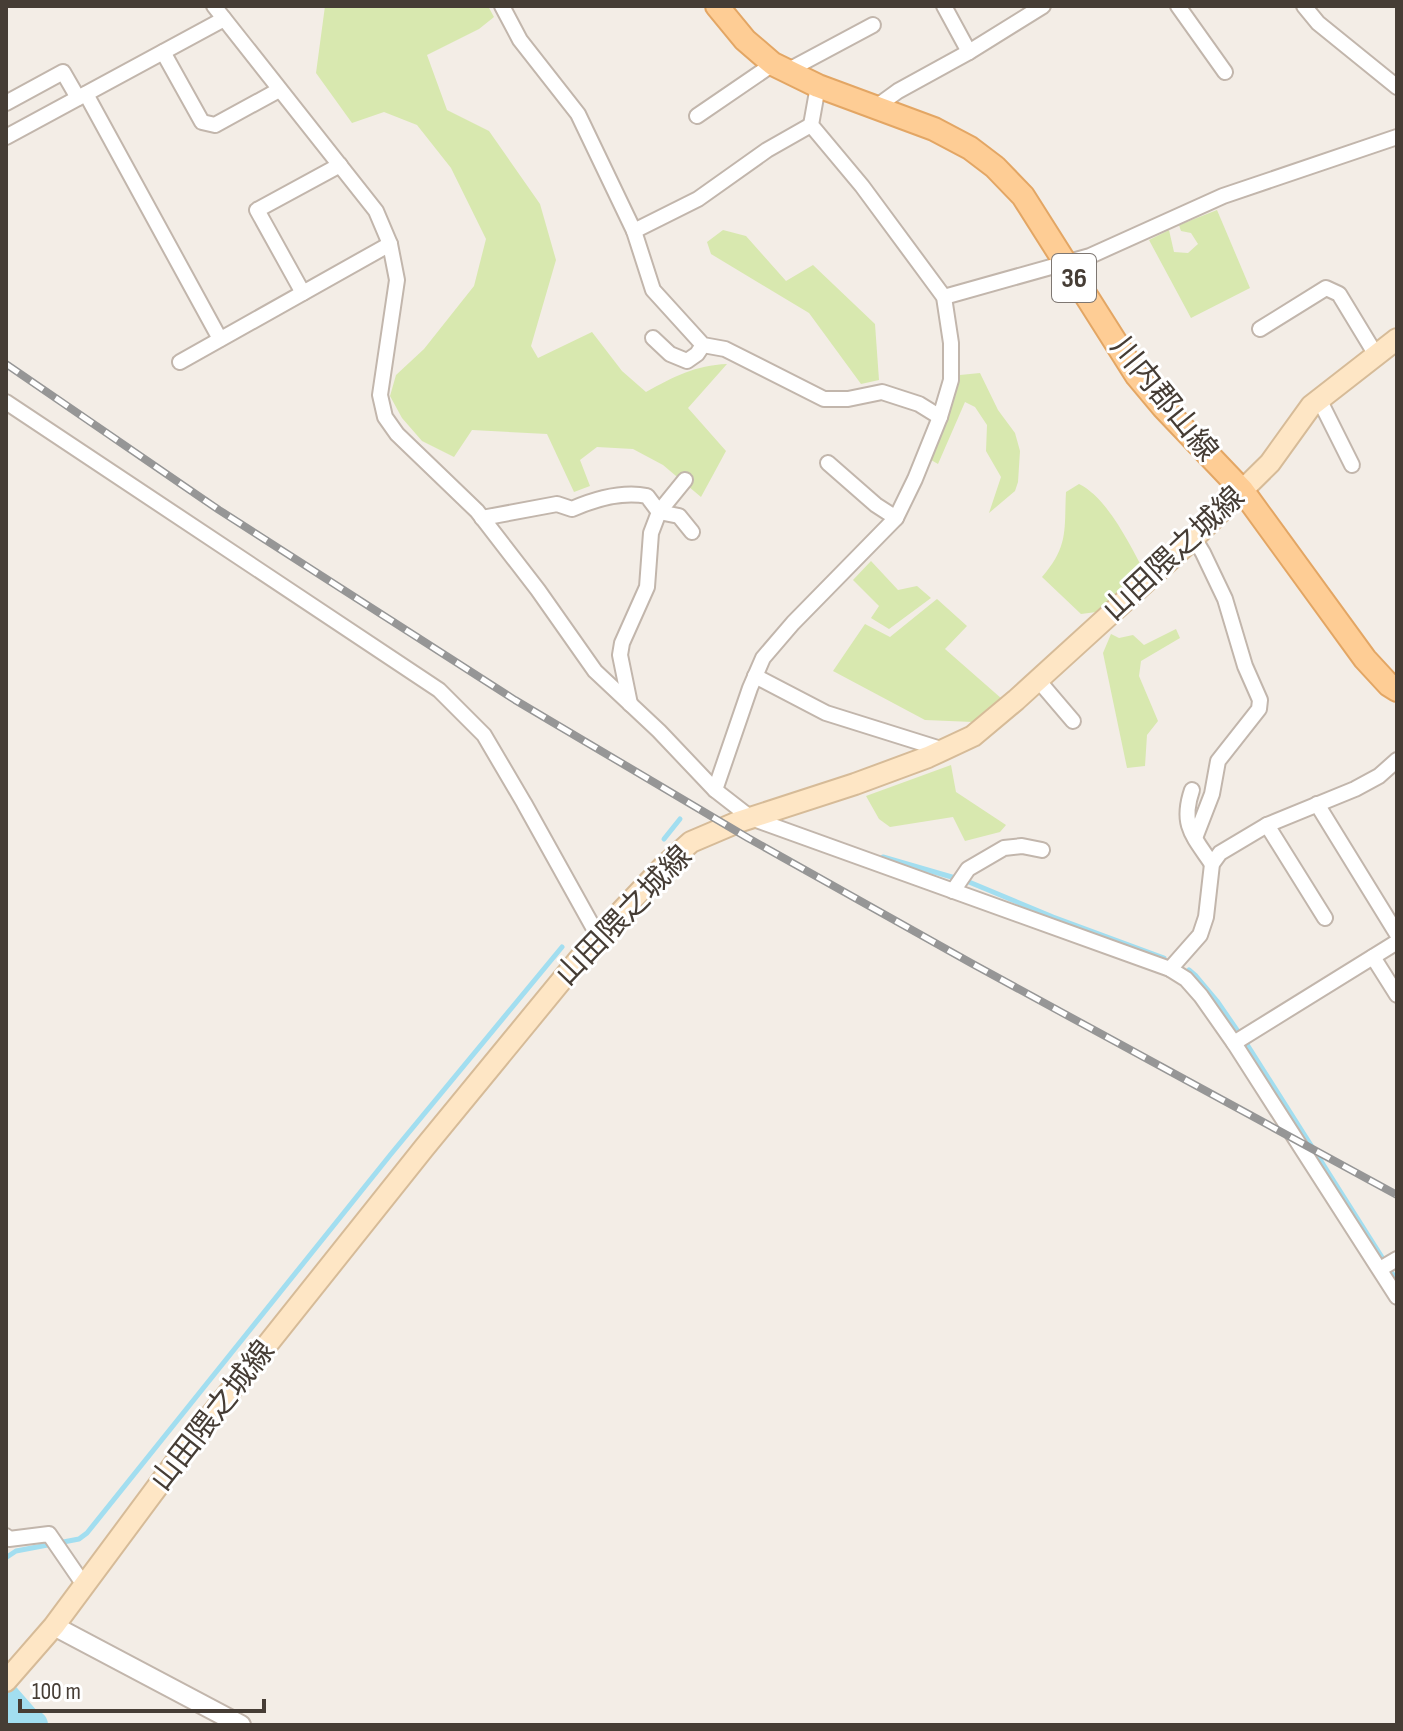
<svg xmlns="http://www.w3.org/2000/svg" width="1403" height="1731" font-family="'Sofia Sans Condensed','Noto Sans JP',sans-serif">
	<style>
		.green { fill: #d8e8af }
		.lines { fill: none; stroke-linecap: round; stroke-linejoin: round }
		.stream { stroke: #a2def0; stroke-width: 5 }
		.river { stroke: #a2def0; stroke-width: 30 }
		.minor-casing { stroke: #c2b6ac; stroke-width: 18 }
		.tertiary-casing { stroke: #c2b6ac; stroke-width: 22 }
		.secondary-casing { stroke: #d6bb98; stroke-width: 24 }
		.primary-casing { stroke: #e3a664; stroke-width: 26 }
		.minor { stroke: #fff; stroke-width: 14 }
		.tertiary { stroke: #fff; stroke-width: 18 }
		.secondary { stroke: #fee6c5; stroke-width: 20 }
		.primary { stroke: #fecd95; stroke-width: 22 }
		.rail-casing { stroke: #969696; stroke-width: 8 }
		.rail { stroke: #fff; stroke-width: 5; stroke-dasharray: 15; stroke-linecap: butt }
		.labels { text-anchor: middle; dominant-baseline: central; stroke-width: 6; stroke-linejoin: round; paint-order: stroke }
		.shield { fill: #fff; stroke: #7e7772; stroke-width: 2 }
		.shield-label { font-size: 28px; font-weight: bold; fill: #463d35 }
		.street-label { font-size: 30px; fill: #463d35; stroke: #fff }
	</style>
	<rect width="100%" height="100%" fill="#f3ede6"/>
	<g class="green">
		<path d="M 325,6 L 488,6 L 494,17 L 479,29 L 427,55 L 447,110 L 489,131 L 540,204 L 556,260 L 531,346 L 538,358 L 592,332 L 622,371 L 646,392 C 673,377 696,365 727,364 L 688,408 L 726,451 L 701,497 L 663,465 L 633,449 L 597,447 L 580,460 L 590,486 L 574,492 L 547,434 L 472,430 L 454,457 L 422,441 L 402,418 L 390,396 L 396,375 L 424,349 L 474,286 L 486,239 L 451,168 L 417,125 L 384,112 L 352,123 L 316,73 Z"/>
		<path d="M 1217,210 L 1250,288 L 1191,318 L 1149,240 L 1169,230 L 1174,252 L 1188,253 L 1198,244 L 1191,233 L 1181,231 L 1179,225 Z"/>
		<path d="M 723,230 L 746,236 L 786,281 L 813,265 L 875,324 L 879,380 L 861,384 L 809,313 L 711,254 L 707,242 Z"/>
		<path d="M 980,373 L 998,410 L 1015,433 L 1020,451 L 1018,482 L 1015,491 L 989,513 L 1001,477 L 986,451 L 987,425 L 975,407 L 965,402 L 938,464 L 931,460 L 960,375 Z"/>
		<path d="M 1079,484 C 1108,498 1131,547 1146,575 L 1104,611 L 1081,614 L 1042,577 C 1069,546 1064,530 1066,492 Z"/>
		<path d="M 871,561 L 898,590 L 917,586 L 931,598 L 889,629 L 871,618 L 879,606 L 853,580 Z"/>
		<path d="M 937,599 L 967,626 L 945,649 L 1002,699 L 973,722 L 925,720 L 833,671 L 865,624 L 890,637 Z"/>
		<path d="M 1176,629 L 1180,638 L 1141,661 L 1139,676 L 1158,721 L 1147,735 L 1145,766 L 1127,768 L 1103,653 L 1111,634 L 1119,638 L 1133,635 L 1144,645 Z"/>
		<path d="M 951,765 L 956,792 L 1006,825 L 1000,832 L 965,841 L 953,817 L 890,827 L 879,819 L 866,796 Z"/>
	</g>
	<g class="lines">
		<g class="stream">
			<path d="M 664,839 L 680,819"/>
			<path d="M 883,857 L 969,882 L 1053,917 L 1164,958"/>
			<path d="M 1189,970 L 1196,976 L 1217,1001 L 1248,1046 L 1397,1281"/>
			<path d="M 7,1557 L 16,1551 L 79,1539 L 87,1533 L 391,1154 L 562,947"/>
		</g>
		<path class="river" d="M 6,1698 L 26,1721 L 33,1725"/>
		<defs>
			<g id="minor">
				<path d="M 214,6 L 376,211 L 390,244 L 397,280 L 380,395 L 385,417 L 397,434 L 477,511 L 538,590 L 595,671 L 659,731 L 715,790 L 751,818 L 1170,969 L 1186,979 L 1201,996 L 1234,1043 L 1397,1297"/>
				<path d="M 502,6 L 520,40 L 578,114 L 634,231 L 698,199 L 767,150 L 811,125"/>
				<path d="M 944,6 L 969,52"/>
				<path d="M 1178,6 L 1225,72"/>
				<path d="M 1304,6 L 1318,23 L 1397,87"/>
				<path d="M 163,52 L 202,122 L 215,125 L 279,90"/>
				<path d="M 787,71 L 873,25"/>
				<path d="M 86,94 L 220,339"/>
				<path d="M 6,103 L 63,72 L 78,98"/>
				<path d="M 876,107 L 898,91 L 969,52 L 1043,6"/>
				<path d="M 697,116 L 773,64"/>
				<path d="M 6,137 L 224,19"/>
				<path d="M 634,231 L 653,290 L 703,345 L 725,349 L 824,399 L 848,399 L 882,392 L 919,404 L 940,417"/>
				<path d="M 303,293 L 257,210 L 340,165"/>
				<path d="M 944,297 L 1090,256 L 1223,196 L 1397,137"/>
				<path d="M 1260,329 L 1326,288 L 1339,294 L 1376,355"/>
				<path d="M 653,338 L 670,354 L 687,361 L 697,354 L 703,345"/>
				<path d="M 180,362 L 390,244"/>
				<path d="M 1319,399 L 1352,465"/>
				<path d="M 6,402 L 439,690 L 484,735 L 524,803 L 598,936"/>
				<path d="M 828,463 L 876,505 L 896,518"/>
				<path d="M 482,518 L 557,504 L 572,509 C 595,499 621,491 647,496 L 659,512 L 679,516 L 692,532"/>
				<path d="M 1194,538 L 1203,553 L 1225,599 L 1245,666 L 1260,700 L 1259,709 L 1218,761 L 1212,794 L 1195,838"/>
				<path d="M 755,676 L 826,713 L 944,750"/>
				<path d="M 1038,680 L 1073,721"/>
				<path d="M 630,704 L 620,655 L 622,643 L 647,587 L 651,533 L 659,512 L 685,480"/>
				<path d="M 715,790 L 750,688 L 763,658 L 793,623 L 896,518 L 915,479 L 940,417 L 951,380 L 951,343 L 944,297 L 862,186 L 811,125 L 818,86"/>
				<path d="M 1192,790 C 1180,825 1193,836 1212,864"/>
				<path d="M 1317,804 L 1397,934"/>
				<path d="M 1267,825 L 1325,918"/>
				<path d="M 953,891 L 968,869 L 1004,848 L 1022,846 L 1042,850"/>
				<path d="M 1373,957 L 1397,995"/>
				<path d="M 1170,969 L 1200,935 L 1206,917 L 1212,864 L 1220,853 L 1267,825 L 1355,789 L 1379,776 L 1397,760"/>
				<path d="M 1234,1043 L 1397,942"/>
				<path d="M 1380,1269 L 1397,1259"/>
				<path d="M 6,1536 L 9,1539 L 49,1534 L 84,1585"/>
			</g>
			<path id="tertiary" d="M 54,1626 L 241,1725"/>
			<path id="secondary" d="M 6,1681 L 54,1626 L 204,1424 L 424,1148 L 598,936 L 663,867 L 691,842 L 738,822 L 855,784 L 928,757 L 973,736 L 1016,700 L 1194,538 L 1270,463 L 1311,406 L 1397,339"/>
			<path id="primary" d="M 717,6 L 745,40 L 773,64 L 818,86 L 934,129 L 970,148 L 995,167 L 1023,196 L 1137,376 L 1163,407 L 1242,490 L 1365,659 L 1389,685 L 1397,690"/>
		</defs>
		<use href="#minor" class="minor-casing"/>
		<use href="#tertiary" class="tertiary-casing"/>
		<use href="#secondary" class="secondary-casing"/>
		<use href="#primary" class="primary-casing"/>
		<use href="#minor" class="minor"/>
		<use href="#tertiary" class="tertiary"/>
		<use href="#secondary" class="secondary"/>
		<use href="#primary" class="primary"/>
		<defs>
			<path id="rail" d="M 6,364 L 219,510 L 515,700 L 748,838 L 971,963 L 1397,1195"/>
		</defs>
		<use href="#rail" class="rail-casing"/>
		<use href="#rail" class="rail"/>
	</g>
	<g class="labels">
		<rect class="shield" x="1052" y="254" width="44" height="48" rx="6"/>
		<g class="shield-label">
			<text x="1074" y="278">36</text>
		</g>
		<g class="street-label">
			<text transform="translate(1164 399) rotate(51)">川内郡山線</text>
			<text transform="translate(1174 554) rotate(-43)">山田隈之城線</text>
			<text transform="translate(624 916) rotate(-46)">山田隈之城線</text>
			<text transform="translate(213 1416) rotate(-52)">山田隈之城線</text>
		</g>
	</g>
	<rect width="1403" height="1731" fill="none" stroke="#463d35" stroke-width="16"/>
	<path d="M20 1699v12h244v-12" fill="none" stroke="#463d35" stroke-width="4"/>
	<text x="32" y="1699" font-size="24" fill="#463d35" stroke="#ffffff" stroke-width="6" paint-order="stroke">100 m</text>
</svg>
